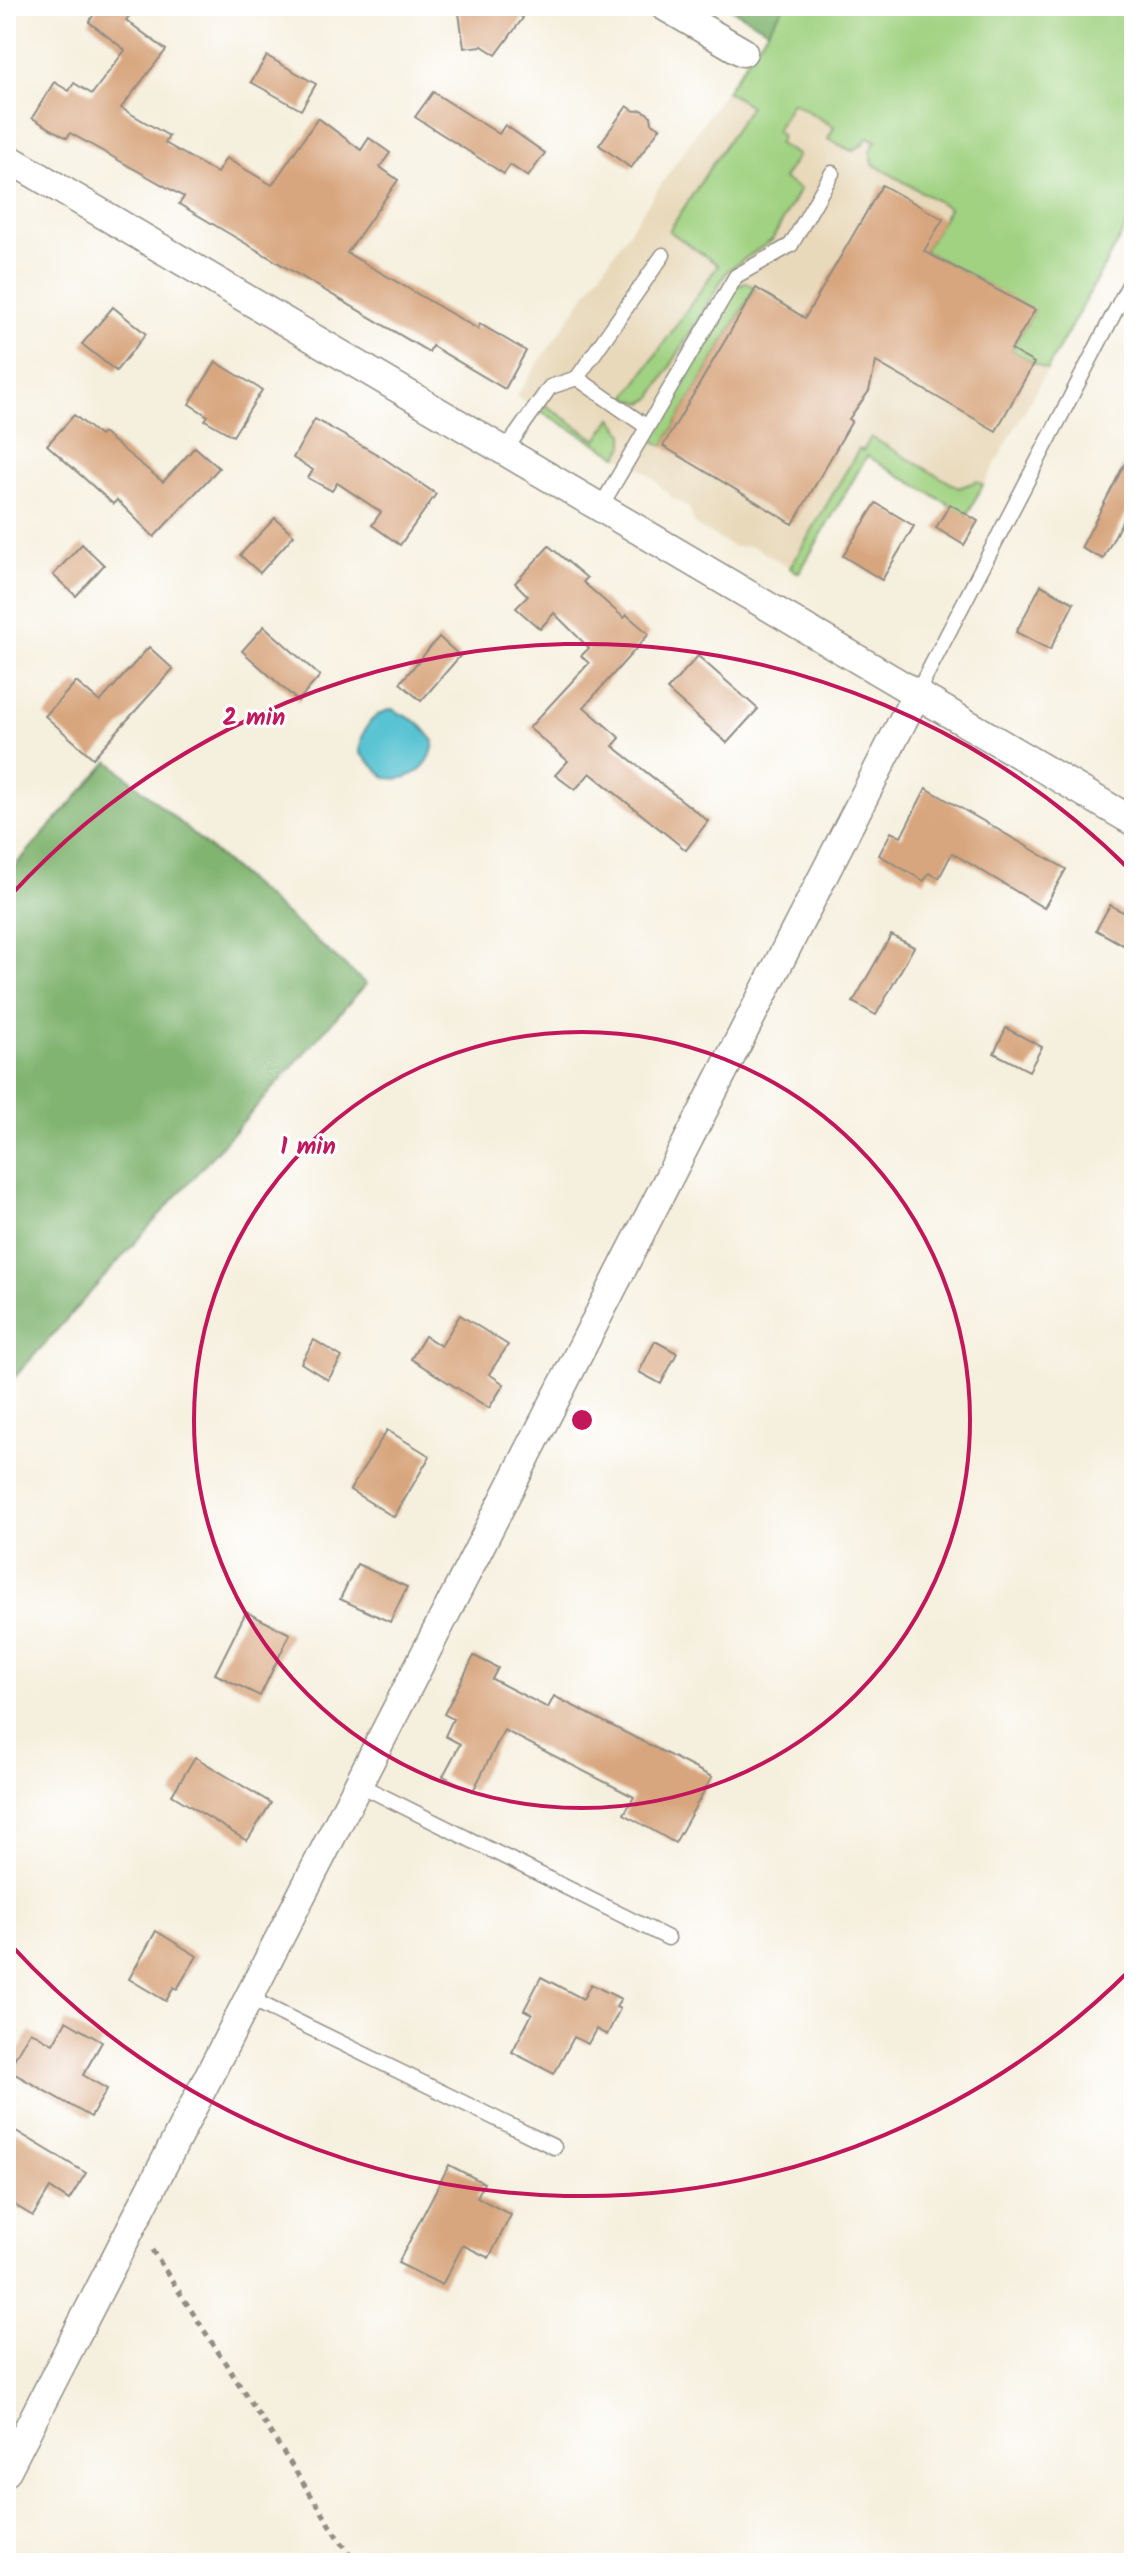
<svg xmlns="http://www.w3.org/2000/svg" width="1140" height="2569" font-family="Kalam,sans-serif">
	<style>
		.built { fill: #e8d9ba }
		.green { fill: #a0d281; stroke: #667e56; stroke-width: 2 }
		.forest { fill: #80b46f; stroke: #56704d; stroke-width: 2 }
		.water { fill: #58c3d2; stroke: #42777e; stroke-width: 2 }
		.building { fill: #d8a67e }
		.lines { fill: none; stroke-linecap: round; stroke-linejoin: round }
		.lane-casing { stroke: #908d84; stroke-width: 17 }
		.street-casing { stroke: #908d84; stroke-width: 31 }
		.path { stroke: #908d84; stroke-width: 5; stroke-dasharray: 6 6; stroke-linecap: butt }
		.lane { stroke: #fff; stroke-width: 14 }
		.street { stroke: #fff; stroke-width: 28 }
		.ring { fill: none; stroke: #c2185b; stroke-width: 4 }
		.centre { fill: #c2185b; stroke: #fff; stroke-width: 4 }
		.ring-label { font-size: 24px; text-anchor: middle; font-weight: bold; fill: #c2185b; stroke: #fff; stroke-width: 6; stroke-linejoin: round; paint-order: stroke }
	</style>
	<rect width="100%" height="100%" fill="#fff"/>
	<filter id="ink" filterUnits="userSpaceOnUse"><feTurbulence type="fractalNoise" baseFrequency=".0125" numOctaves="2"/><feDisplacementMap in="SourceGraphic" scale="16" xChannelSelector="R" yChannelSelector="G"/><feConvolveMatrix kernelMatrix="1 2 1 2 8 2 1 2 1" color-interpolation-filters="sRGB"/></filter>
	<filter id="wash" filterUnits="userSpaceOnUse"><feTurbulence type="fractalNoise" baseFrequency=".006" numOctaves="4" result="noise"/><feDisplacementMap in="SourceGraphic" scale="32" xChannelSelector="R" yChannelSelector="G"/><feGaussianBlur stdDeviation="1.8" result="paint"/><feColorMatrix in="noise" values="0 0 0 0 0 0 0 0 0 0 0 0 0 0 0 0 0 1.4 0 .05"/><feComposite in="paint" operator="in"/></filter>
	<g filter="url(#wash)">
		<rect width="100%" height="100%" fill="#f5efdd"/>
		<path class="built" d="M 743,65 L 1102,271 L 967,515 L 867,456 L 799,573 L 753,546 L 733,547 L 695,525 L 689,508 L 674,499 L 646,472 L 516,396 Z"/>
		<g class="green">
			<path d="M 784,6 L 1134,6 L 1134,212 L 1047,370 L 1011,350 L 1034,311 L 924,251 L 949,208 L 873,164 L 870,151 L 876,141 L 868,137 L 862,145 L 852,151 L 828,139 L 834,127 L 792,102 L 776,131 L 782,136 L 778,144 L 798,155 L 783,179 L 800,189 L 772,240 L 727,271 L 651,399 L 643,403 L 626,398 L 718,265 L 669,231 L 750,106 L 726,91 Z"/>
			<path d="M 746,282 L 755,288 L 663,446 L 649,438 L 737,286 Z"/>
			<path d="M 544,404 L 597,440 L 612,418 L 624,434 L 624,445 L 618,456 L 540,411 Z"/>
			<path d="M 871,437 L 959,488 L 977,481 L 983,485 L 967,515 L 867,456 L 799,573 L 790,568 L 859,449 L 863,451 Z"/>
		</g>
		<g class="forest">
			<path d="M 731,6 L 784,6 L 768,30 L 730,8 Z"/>
			<path d="M 109,761 L 366,984 L 6,1387 L 6,876 Z"/>
		</g>
		<path class="water" d="M 392,709 L 419,723 L 434,741 C 432,766 410,784 385,777 L 360,753 C 360,732 370,714 392,709 Z"/>
		<g id="blocks">
			<g class="building">
				<path d="M 99,6 L 137,6 L 126,20 L 166,50 L 121,108 L 169,136 L 165,143 L 217,173 L 226,158 L 272,185 L 318,118 L 361,150 L 369,138 L 390,153 L 380,167 L 398,180 L 347,253 L 478,329 L 480,324 L 526,351 L 505,389 L 432,346 L 429,352 L 228,233 L 179,204 L 184,197 L 70,133 L 67,138 L 32,118 L 54,82 L 69,91 L 74,83 L 92,94 L 125,50 L 89,22 Z"/>
				<path d="M 458,6 L 508,6 L 523,18 L 496,55 L 482,46 L 464,48 Z"/>
				<path d="M 267,56 L 316,84 L 301,110 L 251,82 Z"/>
				<path d="M 433,92 L 499,134 L 505,125 L 545,153 L 528,177 L 510,165 L 504,174 L 415,117 Z"/>
				<path d="M 627,106 L 635,111 L 642,110 L 651,116 L 652,123 L 660,128 L 631,168 L 599,145 Z"/>
				<path d="M 882,185 L 943,219 L 924,251 L 1035,310 L 1011,350 L 1034,363 L 996,431 L 876,362 L 869,391 L 849,419 L 852,421 L 793,524 L 663,446 L 756,288 L 805,318 Z"/>
				<path d="M 113,307 L 146,334 L 116,371 L 82,344 Z"/>
				<path d="M 216,362 L 262,390 L 233,436 L 205,420 L 208,416 L 189,404 Z"/>
				<path d="M 74,415 L 100,436 L 103,433 L 163,482 L 195,447 L 219,468 L 154,537 L 117,500 L 113,504 L 47,445 Z"/>
				<path d="M 315,419 L 382,457 L 436,494 L 400,545 L 372,525 L 381,512 L 337,483 L 332,491 L 308,478 L 313,470 L 293,458 Z"/>
				<path d="M 1124,465 L 1134,471 L 1134,498 L 1103,559 L 1081,548 Z"/>
				<path d="M 876,503 L 914,526 L 882,580 L 843,556 Z"/>
				<path d="M 950,504 L 978,521 L 964,545 L 936,528 Z"/>
				<path d="M 275,518 L 294,535 L 260,573 L 240,555 Z"/>
				<path d="M 82,544 L 104,565 L 76,596 L 53,575 Z"/>
				<path d="M 549,546 L 587,578 L 583,582 L 624,618 L 627,615 L 649,634 L 584,707 L 620,738 L 613,746 L 708,821 L 686,850 L 590,773 L 575,790 L 555,775 L 568,761 L 529,728 L 589,663 L 581,656 L 589,648 L 554,613 L 540,629 L 516,608 L 528,596 L 515,583 Z"/>
				<path d="M 1041,585 L 1074,603 L 1050,650 L 1016,632 Z"/>
				<path d="M 264,626 L 320,676 L 298,701 L 242,651 Z"/>
				<path d="M 439,637 L 460,656 L 421,701 L 400,683 Z"/>
				<path d="M 149,647 L 173,669 L 93,758 L 45,716 L 76,682 L 100,702 Z"/>
				<path d="M 698,656 L 758,709 L 727,743 L 667,690 Z"/>
				<path d="M 926,788 L 1066,869 L 1044,908 L 952,853 L 939,878 L 929,873 L 924,881 L 879,855 L 891,832 L 901,837 Z"/>
				<path d="M 1110,905 L 1134,918 L 1134,951 L 1096,930 Z"/>
				<path d="M 891,935 L 914,947 L 876,1015 L 853,1002 Z"/>
				<path d="M 1006,1028 L 1042,1047 L 1029,1071 L 994,1053 Z"/>
				<path d="M 460,1315 L 508,1345 L 489,1374 L 504,1384 L 489,1408 L 411,1359 L 425,1336 L 441,1346 Z"/>
				<path d="M 314,1340 L 342,1357 L 328,1380 L 301,1363 Z"/>
				<path d="M 655,1341 L 677,1353 L 661,1384 L 639,1372 Z"/>
				<path d="M 387,1430 L 430,1456 L 394,1517 L 350,1490 Z"/>
				<path d="M 357,1564 L 407,1587 L 390,1622 L 340,1599 Z"/>
				<path d="M 246,1612 L 290,1634 L 260,1696 L 215,1674 Z"/>
				<path d="M 474,1656 L 498,1668 L 492,1679 L 548,1708 L 554,1696 L 712,1777 L 675,1843 L 624,1814 L 634,1797 L 504,1730 L 473,1791 L 443,1776 L 460,1744 L 445,1736 L 453,1719 L 444,1714 Z"/>
				<path d="M 195,1757 L 271,1803 L 247,1841 L 172,1795 Z"/>
				<path d="M 156,1931 L 197,1956 L 177,1989 L 174,1987 L 166,2001 L 129,1979 Z"/>
				<path d="M 541,1977 L 583,1999 L 591,1984 L 621,1999 L 616,2007 L 620,2009 L 607,2035 L 596,2029 L 588,2044 L 574,2037 L 554,2074 L 512,2052 L 532,2014 L 524,2010 Z"/>
				<path d="M 66,2021 L 102,2042 L 83,2075 L 107,2089 L 91,2117 L 8,2070 L 30,2031 L 53,2044 Z"/>
				<path d="M 16,2131 L 86,2173 L 69,2200 L 50,2188 L 33,2216 L 6,2200 L 6,2149 Z"/>
				<path d="M 449,2165 L 484,2183 L 477,2197 L 511,2215 L 489,2258 L 463,2245 L 442,2285 L 398,2263 Z"/>
			</g>
		</g>
	</g>
	<g filter="url(#ink)">
		<use href="#blocks" fill-opacity="0" stroke="#908d84" stroke-width="2"/>
		<g class="lines">
			<defs>
				<g id="lane">
					<path d="M 577,378 L 647,427"/>
					<path d="M 506,449 L 550,387 L 577,378 L 663,255"/>
					<path d="M 601,506 L 736,276 L 791,245 L 832,173"/>
					<path d="M 917,693 L 1134,275"/>
					<path d="M 358,1784 L 668,1938"/>
					<path d="M 249,1998 L 554,2147"/>
				</g>
				<g id="street">
					<path d="M 664,6 L 743,52"/>
					<path d="M 6,157 L 1134,822"/>
					<path d="M 6,2472 L 917,693"/>
				</g>
			</defs>
			<use href="#lane" class="lane-casing"/>
			<use href="#street" class="street-casing"/>
			<path class="path" d="M 152,2250 L 355,2563"/>
			<use href="#lane" class="lane"/>
			<use href="#street" class="street"/>
		</g>
	</g>
	<g class="ring">
		<circle cx="582" cy="1420" r="388"/>
		<path d="M1131 1969A776 776 0 0 1 10 1944M10 896A776 776 0 0 1 1131 871"/>
	</g>
	<circle cx="582" cy="1420" r="12" class="centre"/>
	<g class="ring-label">
		<text x="254" y="725">2 min</text>
		<text x="308" y="1154">1 min</text>
	</g>
	<rect width="1140" height="2569" fill="none" stroke="#fff" stroke-width="32"/>
</svg>
